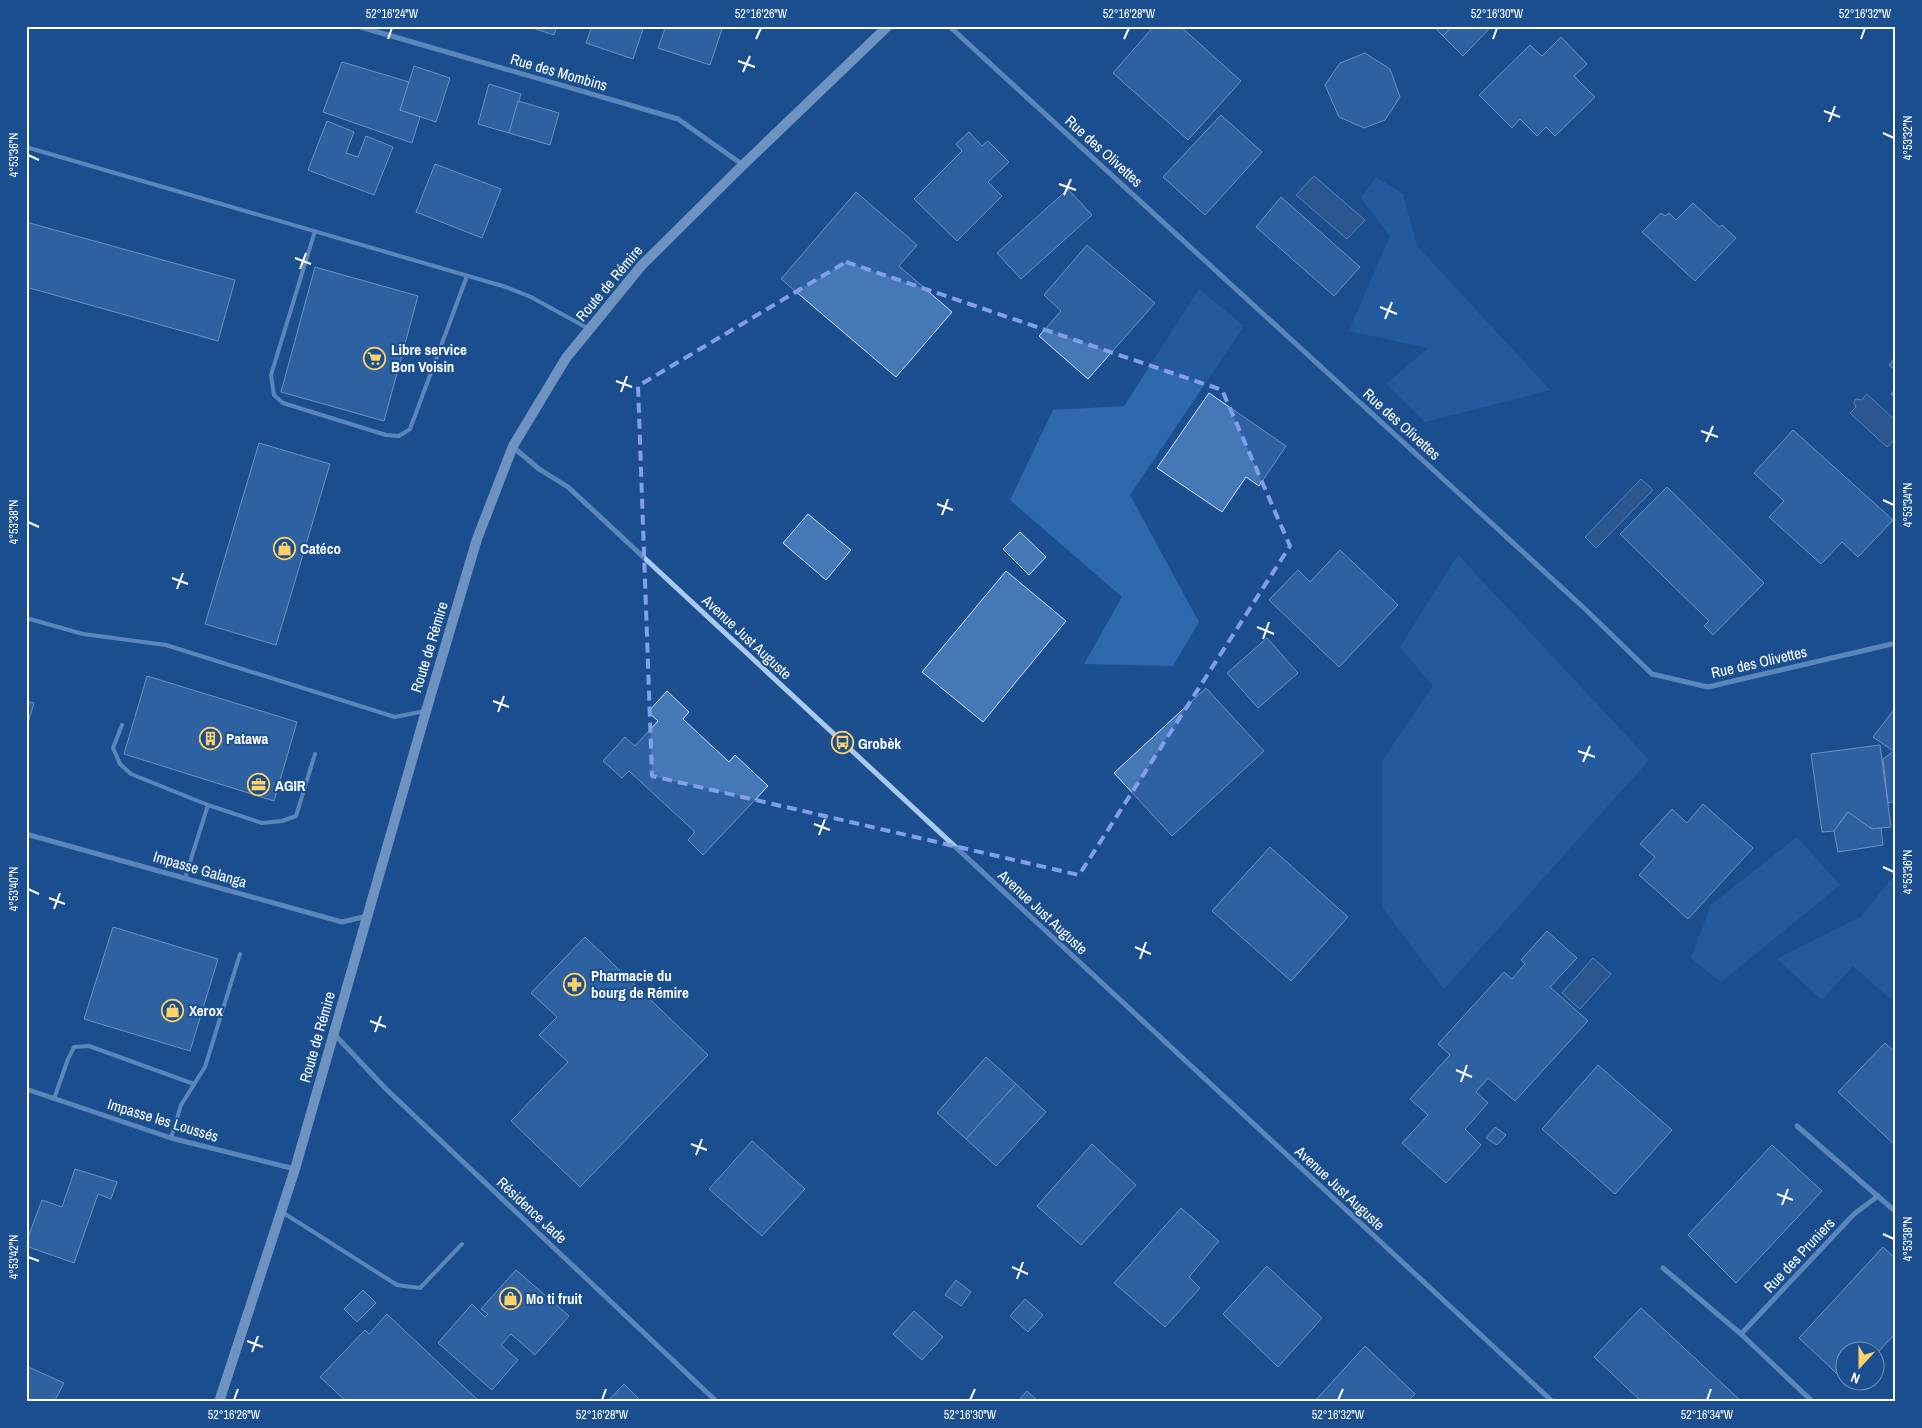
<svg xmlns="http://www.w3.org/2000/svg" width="1922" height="1428" font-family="'Archivo Narrow',sans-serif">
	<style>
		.green { fill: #2e69ad }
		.water { fill: #3c6290; stroke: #9cc4f0 }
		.building { fill: #4478b7; stroke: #cfe3fa }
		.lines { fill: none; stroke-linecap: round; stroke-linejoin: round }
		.service { stroke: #a9c9ee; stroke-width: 4 }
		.minor { stroke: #a9c9ee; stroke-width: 5 }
		.secondary { stroke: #d6e6fa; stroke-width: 10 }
		.marked { fill: none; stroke: #839eea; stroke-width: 4; stroke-dasharray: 10 6; stroke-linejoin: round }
		.ticks { fill: none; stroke: #fff; stroke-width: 2 }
		.labels { text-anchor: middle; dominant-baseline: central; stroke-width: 4; stroke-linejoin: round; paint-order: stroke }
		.street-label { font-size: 15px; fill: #fff; stroke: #1b4f8f }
		.poi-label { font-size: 15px; font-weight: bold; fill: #fff; stroke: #1b4f8f; text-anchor: start }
		.neatline { fill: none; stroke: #fff; stroke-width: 2 }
		.ticks-label { font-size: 12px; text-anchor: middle; fill: #fff }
	</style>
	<rect width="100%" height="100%" fill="#1b4f8f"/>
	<g class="green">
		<path d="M 1376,177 L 1403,194 L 1417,246 L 1550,390 L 1425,422 L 1386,384 L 1428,348 L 1349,331 L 1390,236 L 1361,198 Z"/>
		<path d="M 1199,289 L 1244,326 L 1130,495 L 1199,622 L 1173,666 L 1084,664 L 1122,597 L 1010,500 L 1053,410 L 1124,406 Z"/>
		<path d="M 1458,555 L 1649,760 L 1444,989 L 1382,907 L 1382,761 L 1433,686 L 1400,647 Z"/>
		<path d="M 1797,837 L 1840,885 L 1721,982 L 1691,958 L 1711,905 Z"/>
		<path d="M 1896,873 L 1896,1004 L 1853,966 L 1822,1000 L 1777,959 L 1861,917 Z"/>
	</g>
	<g class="water">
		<path d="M 1314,176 L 1365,220 L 1347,239 L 1296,195 Z"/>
		<path d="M 1867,394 L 1896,421 L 1896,438 L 1887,447 L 1850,413 L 1856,407 L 1854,402 L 1856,399 L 1862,400 Z"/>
		<path d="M 1641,479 L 1653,490 L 1596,548 L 1585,537 Z"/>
		<path d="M 1593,958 L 1611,974 L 1580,1009 L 1562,993 Z"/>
	</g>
	<g class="building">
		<path d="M 526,26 L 557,26 L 554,35 Z"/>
		<path d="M 592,26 L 644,26 L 633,59 L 586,43 Z"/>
		<path d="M 666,26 L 723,26 L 710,65 L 658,48 Z"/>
		<path d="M 1154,26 L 1180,26 L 1241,81 L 1188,140 L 1113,73 Z"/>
		<path d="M 1433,26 L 1453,26 L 1443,36 Z"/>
		<path d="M 1453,26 L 1492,26 L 1463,56 L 1443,36 Z"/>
		<path d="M 1561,37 L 1587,64 L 1574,76 L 1595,97 L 1555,136 L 1546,127 L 1537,136 L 1520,119 L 1512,128 L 1479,95 L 1530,45 L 1542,56 Z"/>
		<path d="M 1365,53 L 1390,69 L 1400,97 L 1385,120 L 1364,128 L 1339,117 L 1325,85 L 1340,63 Z"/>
		<path d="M 342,62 L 409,82 L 400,110 L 420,117 L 412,143 L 323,112 Z"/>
		<path d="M 414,66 L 450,78 L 436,122 L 400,110 Z"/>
		<path d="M 489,84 L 521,94 L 509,133 L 478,124 Z"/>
		<path d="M 518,101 L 559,113 L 550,145 L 509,133 Z"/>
		<path d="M 1221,115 L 1262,152 L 1205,215 L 1163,177 Z"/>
		<path d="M 327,121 L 354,132 L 346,153 L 358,157 L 366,136 L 393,147 L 374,195 L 308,170 Z"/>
		<path d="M 969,132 L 982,146 L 988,141 L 1009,162 L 988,182 L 1002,196 L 957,241 L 914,199 L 962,151 L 956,144 Z"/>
		<path d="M 435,164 L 501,189 L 482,238 L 416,212 Z"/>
		<path d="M 1068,189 L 1092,215 L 1021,279 L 997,253 Z"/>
		<path d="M 856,192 L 917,245 L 899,266 L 952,312 L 896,377 L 781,279 Z"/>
		<path d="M 1281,197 L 1360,267 L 1334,296 L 1256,227 Z"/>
		<path d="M 1693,203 L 1719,227 L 1722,225 L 1736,238 L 1695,281 L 1642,232 L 1661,213 L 1665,216 L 1669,213 L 1676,220 Z"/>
		<path d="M 26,222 L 235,280 L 218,341 L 26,287 Z"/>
		<path d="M 1087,245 L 1155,303 L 1088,379 L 1039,336 L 1061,311 L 1044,295 Z"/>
		<path d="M 315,267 L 418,296 L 384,421 L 281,392 Z"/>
		<path d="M 1896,356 L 1896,371 L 1889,365 Z"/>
		<path d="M 1896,388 L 1896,398 L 1891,394 Z"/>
		<path d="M 1209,393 L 1286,446 L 1259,486 L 1246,477 L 1222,512 L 1157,468 Z"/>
		<path d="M 1793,430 L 1893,520 L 1858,557 L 1842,542 L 1821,564 L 1769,517 L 1784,501 L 1754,473 Z"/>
		<path d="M 259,443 L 330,464 L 276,645 L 205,624 Z"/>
		<path d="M 1667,487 L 1764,583 L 1713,635 L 1704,626 L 1709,621 L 1620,534 Z"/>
		<path d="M 808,514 L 851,550 L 826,580 L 783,543 Z"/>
		<path d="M 1020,532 L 1046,557 L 1029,575 L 1003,549 Z"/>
		<path d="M 1340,550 L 1398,605 L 1339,667 L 1269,600 L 1298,570 L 1310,582 Z"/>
		<path d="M 1006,571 L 1066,621 L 983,722 L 922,672 Z"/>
		<path d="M 1267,638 L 1298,673 L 1258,708 L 1227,673 Z"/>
		<path d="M 147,676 L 297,722 L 274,801 L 124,754 Z"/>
		<path d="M 1206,688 L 1264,751 L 1172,836 L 1114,773 Z"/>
		<path d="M 667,691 L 689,712 L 683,719 L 729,762 L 735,755 L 768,786 L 703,855 L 688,840 L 695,832 L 629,771 L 622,778 L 603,761 L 625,737 L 635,746 L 658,721 L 648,712 Z"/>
		<path d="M 26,701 L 34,703 L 26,730 Z"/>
		<path d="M 1896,707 L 1896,753 L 1873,737 Z"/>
		<path d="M 1880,745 L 1891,827 L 1872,829 L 1848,812 L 1834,831 L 1822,832 L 1811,754 Z"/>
		<path d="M 1893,752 L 1896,753 L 1896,801 L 1888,803 L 1883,759 Z"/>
		<path d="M 1703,804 L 1753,848 L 1688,919 L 1639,875 L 1655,857 L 1640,844 L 1672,809 L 1687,823 Z"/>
		<path d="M 1848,812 L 1872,829 L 1881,828 L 1883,845 L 1838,852 L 1834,831 Z"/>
		<path d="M 1270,847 L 1348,917 L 1291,981 L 1212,911 Z"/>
		<path d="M 113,927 L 218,959 L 190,1051 L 84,1019 Z"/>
		<path d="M 1547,931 L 1577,958 L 1550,987 L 1588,1021 L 1515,1101 L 1488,1078 L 1476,1092 L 1488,1103 L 1465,1129 L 1481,1145 L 1446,1183 L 1402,1143 L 1428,1115 L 1410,1099 L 1450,1055 L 1438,1044 L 1504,972 L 1512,979 L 1525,964 L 1521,960 Z"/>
		<path d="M 585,937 L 708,1055 L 580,1187 L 511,1121 L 568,1062 L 539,1035 L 557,1017 L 531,993 Z"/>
		<path d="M 1885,1043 L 1896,1053 L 1896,1146 L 1838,1092 Z"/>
		<path d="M 986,1057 L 1016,1084 L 966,1139 L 937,1113 Z"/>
		<path d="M 1598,1065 L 1672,1130 L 1615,1194 L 1542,1129 Z"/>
		<path d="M 1016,1084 L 1046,1112 L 996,1166 L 966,1139 Z"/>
		<path d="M 1495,1127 L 1506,1135 L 1497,1145 L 1486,1138 Z"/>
		<path d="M 752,1141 L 805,1189 L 762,1236 L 709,1189 Z"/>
		<path d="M 1092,1144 L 1136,1185 L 1081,1245 L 1037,1206 Z"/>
		<path d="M 1772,1145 L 1822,1191 L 1736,1283 L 1688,1235 Z"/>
		<path d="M 75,1169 L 117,1182 L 111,1199 L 98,1194 L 74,1263 L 26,1246 L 26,1243 L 42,1200 L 62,1207 Z"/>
		<path d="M 1181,1208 L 1219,1241 L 1189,1277 L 1200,1288 L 1165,1327 L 1114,1283 Z"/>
		<path d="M 1883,1247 L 1896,1259 L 1896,1333 L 1874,1356 L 1874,1350 L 1844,1350 L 1844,1380 L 1851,1380 L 1848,1384 L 1799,1338 Z"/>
		<path d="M 1267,1266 L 1322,1318 L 1278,1367 L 1223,1314 Z"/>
		<path d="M 516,1270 L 569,1316 L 535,1355 L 511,1334 L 501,1345 L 518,1360 L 492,1390 L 438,1343 L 472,1304 L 485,1317 L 488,1314 L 481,1309 Z"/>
		<path d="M 956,1280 L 971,1292 L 961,1306 L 945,1295 Z"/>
		<path d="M 363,1290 L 376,1303 L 357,1322 L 344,1309 Z"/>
		<path d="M 1025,1299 L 1043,1315 L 1028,1332 L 1010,1316 Z"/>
		<path d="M 1641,1308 L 1742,1402 L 1642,1402 L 1594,1357 Z"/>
		<path d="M 914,1311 L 943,1337 L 922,1360 L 893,1334 Z"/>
		<path d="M 387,1314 L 480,1402 L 347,1402 L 320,1377 L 365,1330 L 369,1334 Z"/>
		<path d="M 1365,1346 L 1415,1394 L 1407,1402 L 1314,1402 Z"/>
		<path d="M 26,1366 L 64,1383 L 54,1402 L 26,1402 Z"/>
		<path d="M 624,1384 L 642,1402 L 607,1402 Z"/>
		<path d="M 1027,1391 L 1039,1402 L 1017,1402 Z"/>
	</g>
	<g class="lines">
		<g class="service">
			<path d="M 26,147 L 506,287 L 531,297 L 589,329"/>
			<path d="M 315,231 L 271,375 L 274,395 L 283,403 L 386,435 L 399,436 L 410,429 L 467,276"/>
			<path d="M 26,618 L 83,634 L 166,645 L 395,717 L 425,711"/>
			<path d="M 122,725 L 113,748 L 120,764 L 131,774 L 208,805 L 262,823 L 282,821 L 296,816 L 315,754"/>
			<path d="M 185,878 L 208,805"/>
			<path d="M 54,1099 L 68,1059 L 74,1047 L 89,1046 L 194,1084"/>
			<path d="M 171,1138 L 181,1105 L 205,1067 L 240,954"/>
			<path d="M 282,1212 L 397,1285 L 420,1288 L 462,1244"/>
		</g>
		<g class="minor">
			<path d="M 357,26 L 678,119 L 743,165"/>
			<path d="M 949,26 L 1584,608 L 1652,674 L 1708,687 L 1896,643"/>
			<path d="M 513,447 L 539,469 L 568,487 L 1553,1402"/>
			<path d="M 26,834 L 342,922 L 367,916"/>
			<path d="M 334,1034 L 386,1089 L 717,1402"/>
			<path d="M 26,1089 L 171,1138 L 295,1169"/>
			<path d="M 1797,1126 L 1896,1212"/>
			<path d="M 1663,1268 L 1741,1334 L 1813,1402"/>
			<path d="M 1741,1334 L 1854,1214 L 1878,1196"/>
		</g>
		<path class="secondary" d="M 219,1402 L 295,1169 L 426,711 L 477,539 L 513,446 L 566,358 L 642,265 L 743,165 L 888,26"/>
	</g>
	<path d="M0 0H1922V1428H0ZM 846,262 L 1222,390 L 1290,546 L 1079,875 L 652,776 L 638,386 Z" fill="#1b4f8f" fill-opacity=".55" fill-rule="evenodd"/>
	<path class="marked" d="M 846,262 L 1222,390 L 1290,546 L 1079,875 L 652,776 L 638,386 Z"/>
	<path class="ticks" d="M 388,39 L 392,28M 756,39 L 761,28M 1124,39 L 1129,28M 1493,39 L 1497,28M 1861,39 L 1865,28M 738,61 L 755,67M 743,72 L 750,56M 1824,111 L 1840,117M 1829,122 L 1835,106M 1883,133 L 1894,138M 28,155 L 39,160M 1059,184 L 1076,190M 1064,195 L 1071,179M 295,258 L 311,264M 300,269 L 306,253M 1380,307 L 1397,314M 1385,319 L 1392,302M 616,381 L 632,387M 621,392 L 627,376M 1701,431 L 1718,437M 1706,442 L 1713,426M 1883,500 L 1894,505M 937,504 L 953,510M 942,515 L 948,499M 28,522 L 39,527M 172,578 L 188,584M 177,589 L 183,573M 1257,627 L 1274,634M 1263,639 L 1269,622M 493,701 L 509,707M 498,712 L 504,696M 1578,751 L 1595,757M 1583,762 L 1590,746M 814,824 L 830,830M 819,835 L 825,819M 1883,867 L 1894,872M 28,889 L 39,894M 49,898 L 65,904M 54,909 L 60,893M 1135,947 L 1151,954M 1140,959 L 1146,942M 370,1021 L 386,1027M 375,1032 L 381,1016M 1456,1070 L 1472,1077M 1461,1082 L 1467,1065M 691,1144 L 707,1150M 696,1155 L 702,1139M 1777,1194 L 1793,1200M 1782,1205 L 1788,1189M 1883,1234 L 1894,1239M 28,1257 L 39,1261M 1012,1267 L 1028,1274M 1017,1279 L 1023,1262M 247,1341 L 263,1347M 252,1352 L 258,1336M 234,1400 L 238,1389M 602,1400 L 606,1389M 970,1400 L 975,1389M 1338,1400 L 1343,1389M 1707,1400 L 1711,1389"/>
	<defs>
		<symbol id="supermarket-ring" viewBox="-11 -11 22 22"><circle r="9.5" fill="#1b4f8f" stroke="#ffd166" stroke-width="1.5"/><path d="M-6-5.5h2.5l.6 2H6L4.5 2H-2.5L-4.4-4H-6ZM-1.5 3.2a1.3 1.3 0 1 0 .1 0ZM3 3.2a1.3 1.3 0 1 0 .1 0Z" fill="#ffd166"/></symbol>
		<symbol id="shop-ring" viewBox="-11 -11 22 22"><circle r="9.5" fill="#1b4f8f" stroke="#ffd166" stroke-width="1.5"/><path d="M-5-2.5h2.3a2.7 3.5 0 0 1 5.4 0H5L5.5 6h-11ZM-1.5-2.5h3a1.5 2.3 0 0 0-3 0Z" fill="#ffd166"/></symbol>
		<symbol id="building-ring" viewBox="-11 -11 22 22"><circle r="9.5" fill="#1b4f8f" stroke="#ffd166" stroke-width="1.5"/><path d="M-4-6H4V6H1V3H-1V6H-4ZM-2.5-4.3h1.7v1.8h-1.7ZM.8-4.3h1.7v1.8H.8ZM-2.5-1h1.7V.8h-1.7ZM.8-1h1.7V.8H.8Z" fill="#ffd166"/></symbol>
		<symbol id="bus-ring" viewBox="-11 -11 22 22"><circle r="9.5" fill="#1b4f8f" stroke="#ffd166" stroke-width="1.5"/><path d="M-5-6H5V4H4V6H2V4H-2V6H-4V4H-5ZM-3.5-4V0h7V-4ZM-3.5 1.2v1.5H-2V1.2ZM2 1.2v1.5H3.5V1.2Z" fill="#ffd166"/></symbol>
		<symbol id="office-ring" viewBox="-11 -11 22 22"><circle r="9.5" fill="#1b4f8f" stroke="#ffd166" stroke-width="1.5"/><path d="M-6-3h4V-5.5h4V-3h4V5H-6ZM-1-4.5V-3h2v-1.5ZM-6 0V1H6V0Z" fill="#ffd166"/></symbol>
		<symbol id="pharmacy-ring" viewBox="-11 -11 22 22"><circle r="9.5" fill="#1b4f8f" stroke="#ffd166" stroke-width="1.5"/><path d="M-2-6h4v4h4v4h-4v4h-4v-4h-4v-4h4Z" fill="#ffd166"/></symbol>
	</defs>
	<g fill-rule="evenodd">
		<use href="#supermarket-ring" x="362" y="346" width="25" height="25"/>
		<use href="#shop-ring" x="272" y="536" width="25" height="25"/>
		<use href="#building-ring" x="198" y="726" width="25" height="25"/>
		<use href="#bus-ring" x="830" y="730" width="25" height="25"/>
		<use href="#office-ring" x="246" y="772" width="25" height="25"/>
		<use href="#pharmacy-ring" x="562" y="972" width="25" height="25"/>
		<use href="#shop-ring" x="160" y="998" width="25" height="25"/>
		<use href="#shop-ring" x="498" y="1286" width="25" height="25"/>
	</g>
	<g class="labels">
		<g class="street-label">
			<text transform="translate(559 72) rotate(16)">Rue des Mombins</text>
			<text transform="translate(1104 151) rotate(42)">Rue des Olivettes</text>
			<text transform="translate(609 283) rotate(-50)">Route de Rémire</text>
			<text transform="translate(1402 424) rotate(42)">Rue des Olivettes</text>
			<text transform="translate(747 637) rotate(43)">Avenue Just Auguste</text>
			<text transform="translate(429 647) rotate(-73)">Route de Rémire</text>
			<text transform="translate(1759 662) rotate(-13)">Rue des Olivettes</text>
			<text transform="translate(200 869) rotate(16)">Impasse Galanga</text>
			<text transform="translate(1043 912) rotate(43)">Avenue Just Auguste</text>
			<text transform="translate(317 1037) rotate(-74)">Route de Rémire</text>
			<text transform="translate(163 1120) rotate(17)">Impasse les Loussés</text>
			<text transform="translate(1340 1188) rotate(43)">Avenue Just Auguste</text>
			<text transform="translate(532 1210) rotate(43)">Résidence Jade</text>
			<text transform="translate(1799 1255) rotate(-47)">Rue des Pruniers</text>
		</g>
		<g class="poi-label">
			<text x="391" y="349">Libre service<tspan x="391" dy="17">Bon Voisin</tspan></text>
			<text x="300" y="548">Catéco</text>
			<text x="226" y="738">Patawa</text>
			<text x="858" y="743">Grobèk</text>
			<text x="275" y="785">AGIR</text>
			<text x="591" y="975">Pharmacie du<tspan x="591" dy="17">bourg de Rémire</tspan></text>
			<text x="189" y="1010">Xerox</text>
			<text x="526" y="1298">Mo ti fruit</text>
		</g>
	</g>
	<rect width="1922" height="1428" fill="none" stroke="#1b4f8f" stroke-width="55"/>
	<g transform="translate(1860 1366) rotate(201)"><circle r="24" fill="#1b4f8f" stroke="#7695bc"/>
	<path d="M0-4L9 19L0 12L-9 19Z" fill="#ffd166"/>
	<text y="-8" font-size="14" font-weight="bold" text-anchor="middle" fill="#ffffff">N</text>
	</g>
	<rect x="28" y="28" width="1866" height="1372" class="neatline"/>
	<g class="ticks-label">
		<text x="392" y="18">52°16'24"W</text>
		<text x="761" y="18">52°16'26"W</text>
		<text x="1129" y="18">52°16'28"W</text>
		<text x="1497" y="18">52°16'30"W</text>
		<text x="1865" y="18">52°16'32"W</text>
		<text transform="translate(1908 138) rotate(-90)" y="4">4°53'32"N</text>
		<text transform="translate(14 155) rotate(-90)" y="4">4°53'36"N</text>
		<text transform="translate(1908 505) rotate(-90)" y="4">4°53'34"N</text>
		<text transform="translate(14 522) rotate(-90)" y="4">4°53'38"N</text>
		<text transform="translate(1908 872) rotate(-90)" y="4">4°53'36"N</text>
		<text transform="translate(14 889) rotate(-90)" y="4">4°53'40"N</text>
		<text transform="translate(1908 1239) rotate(-90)" y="4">4°53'38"N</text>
		<text transform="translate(14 1257) rotate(-90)" y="4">4°53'42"N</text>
		<text x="234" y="1419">52°16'26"W</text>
		<text x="602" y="1419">52°16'28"W</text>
		<text x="970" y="1419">52°16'30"W</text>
		<text x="1338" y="1419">52°16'32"W</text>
		<text x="1707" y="1419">52°16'34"W</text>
	</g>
</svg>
